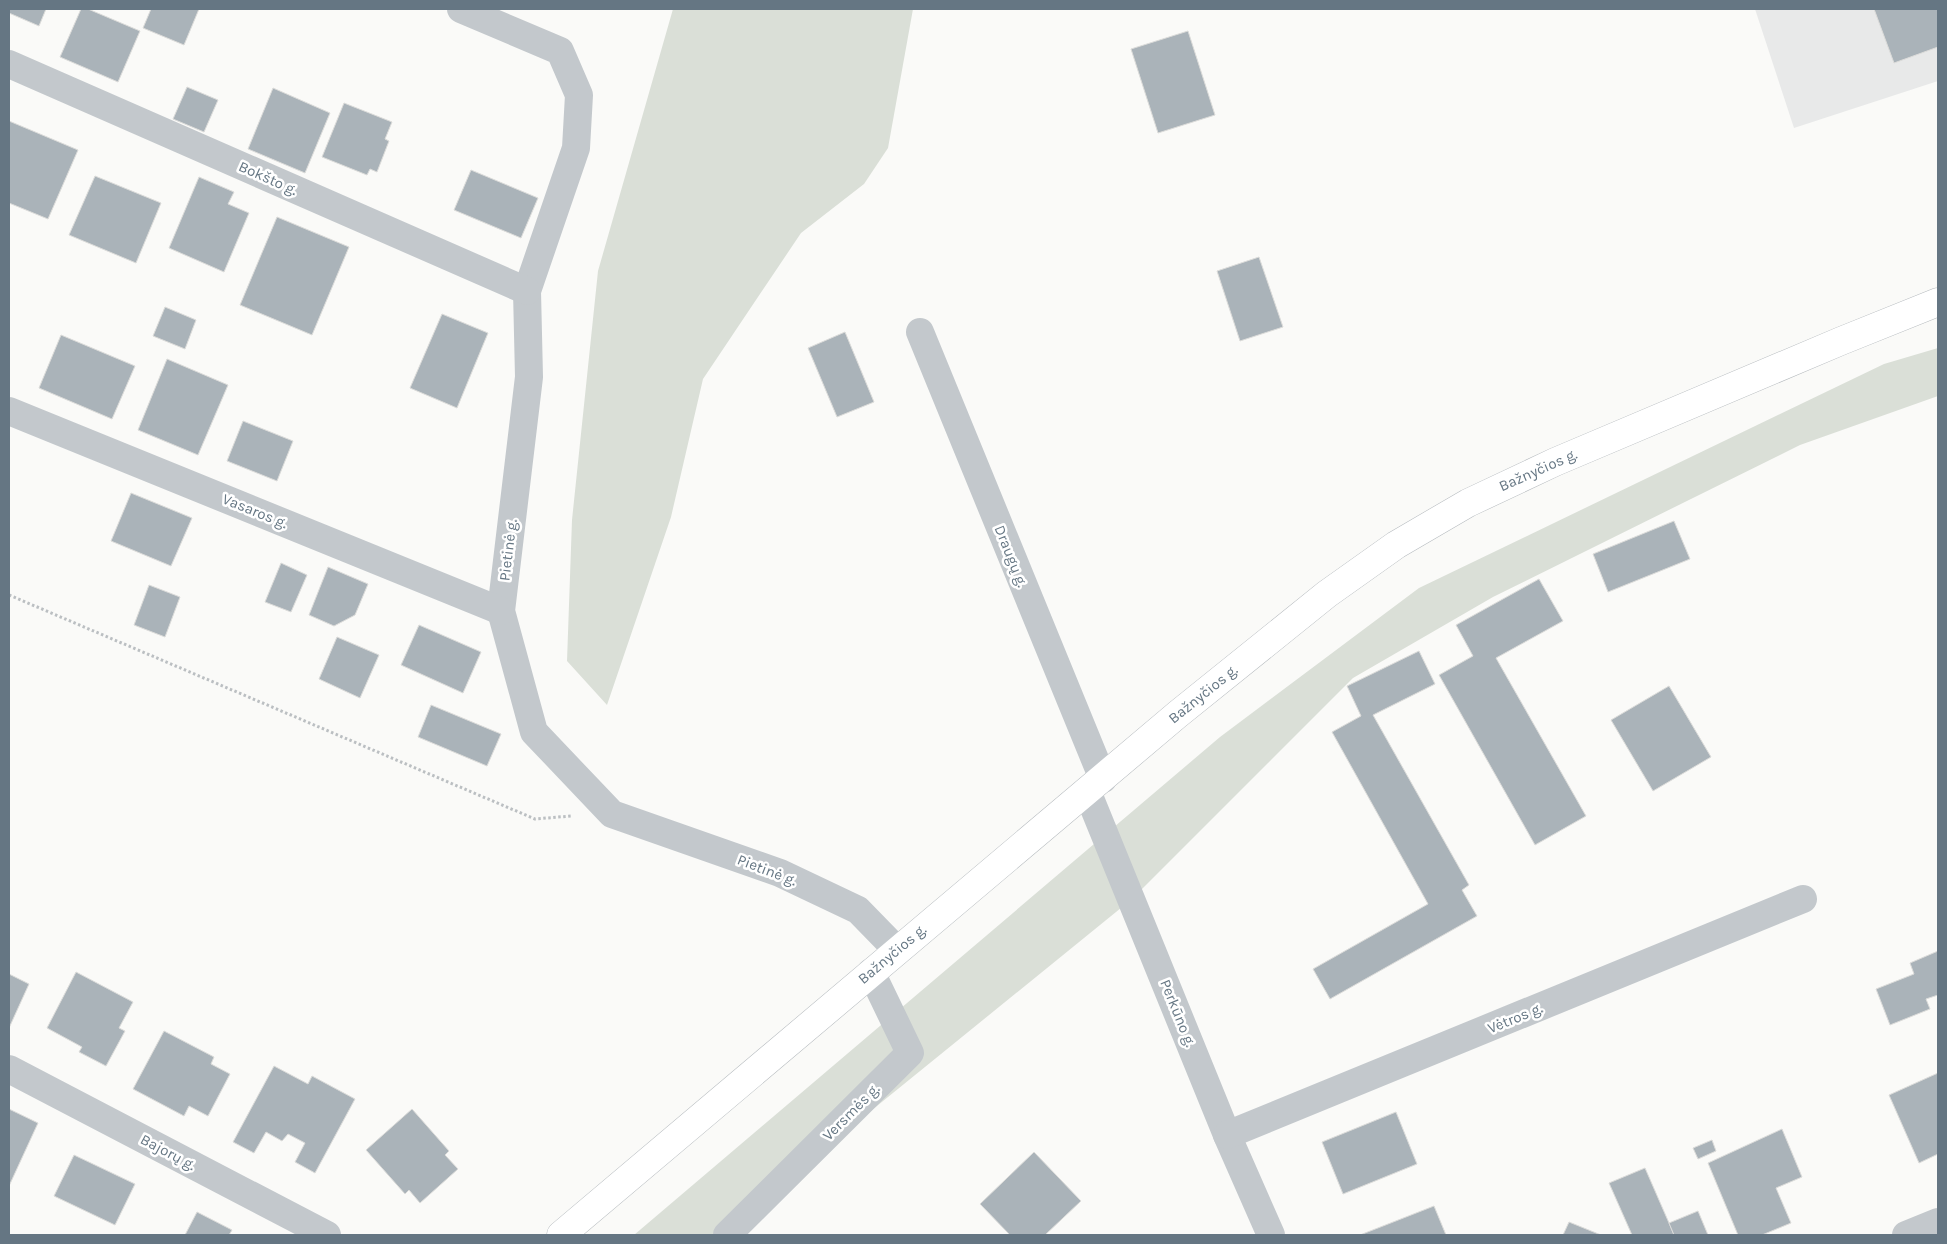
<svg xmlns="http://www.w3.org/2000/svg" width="1947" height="1244" font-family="Karla,sans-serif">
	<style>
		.built { fill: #e8e9e9 }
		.green { fill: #dadfd7 }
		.building { fill: #aab3b9; stroke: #dcdcda }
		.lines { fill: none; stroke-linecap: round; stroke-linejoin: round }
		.major-casing { stroke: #b5babe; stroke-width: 29 }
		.path { stroke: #bbbfc2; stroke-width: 3; stroke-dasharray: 2.5 2.5; stroke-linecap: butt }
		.minor { stroke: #c3c8cc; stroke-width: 28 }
		.major { stroke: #fff; stroke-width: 28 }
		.labels { text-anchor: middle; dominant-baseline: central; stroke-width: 5; stroke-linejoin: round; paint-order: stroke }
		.street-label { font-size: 15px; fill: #657683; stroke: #fff }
	</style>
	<rect width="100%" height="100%" fill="#fafaf8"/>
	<path class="built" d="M 1755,9 L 1938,9 L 1938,81 L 1794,128 Z"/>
	<g class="green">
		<path d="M 673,9 L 913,9 L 888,148 L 864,184 L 801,233 L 703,379 L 671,517 L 607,705 L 567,661 L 572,520 L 598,271 Z"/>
		<path d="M 1938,348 L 1938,396 L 1800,445 L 1493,597 L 1353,678 L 1132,899 L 718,1235 L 634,1235 L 1220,737 L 1419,588 L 1884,364 Z"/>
	</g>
	<g class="building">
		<path d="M 9,9 L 46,9 L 39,26 L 9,13 Z"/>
		<path d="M 81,9 L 88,9 L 140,31 L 118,82 L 60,57 Z"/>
		<path d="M 151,9 L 199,9 L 184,45 L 143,28 Z"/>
		<path d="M 1874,9 L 1938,9 L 1938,47 L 1894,63 Z"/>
		<path d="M 1188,31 L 1215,115 L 1158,133 L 1131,49 Z"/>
		<path d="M 187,87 L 218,100 L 204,132 L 173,119 Z"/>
		<path d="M 273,88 L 330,113 L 305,173 L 248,149 Z"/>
		<path d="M 344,103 L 392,122 L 385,139 L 389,141 L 377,172 L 370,169 L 367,175 L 322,157 Z"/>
		<path d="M 9,121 L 78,150 L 48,219 L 9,203 Z"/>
		<path d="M 471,170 L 538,198 L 521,238 L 454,210 Z"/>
		<path d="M 95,176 L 161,203 L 136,263 L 69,235 Z"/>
		<path d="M 199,177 L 234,192 L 228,204 L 249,213 L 224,272 L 169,248 Z"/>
		<path d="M 277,217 L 349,247 L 312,335 L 240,305 Z"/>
		<path d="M 1259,257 L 1283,327 L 1240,341 L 1217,271 Z"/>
		<path d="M 165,307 L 196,320 L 185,349 L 153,336 Z"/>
		<path d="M 442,314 L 488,333 L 457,408 L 410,388 Z"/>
		<path d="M 845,332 L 874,402 L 837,417 L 808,348 Z"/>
		<path d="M 61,335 L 135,366 L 112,419 L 39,388 Z"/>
		<path d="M 167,359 L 228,385 L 198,455 L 138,430 Z"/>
		<path d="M 243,421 L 293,441 L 277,481 L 227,461 Z"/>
		<path d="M 131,493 L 192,518 L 171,566 L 111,541 Z"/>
		<path d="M 1674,521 L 1690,559 L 1608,592 L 1593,554 Z"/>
		<path d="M 281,563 L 307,575 L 291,612 L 265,602 Z"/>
		<path d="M 328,567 L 368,584 L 355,615 L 334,626 L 309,615 Z"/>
		<path d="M 1539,579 L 1563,621 L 1496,658 L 1586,816 L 1535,845 L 1439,675 L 1473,656 L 1456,625 Z"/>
		<path d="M 149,585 L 180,597 L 165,637 L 134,625 Z"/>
		<path d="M 419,625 L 481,652 L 463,693 L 401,665 Z"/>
		<path d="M 337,637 L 379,655 L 360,698 L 319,679 Z"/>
		<path d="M 1419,651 L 1435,684 L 1373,715 L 1469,885 L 1462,890 L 1477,916 L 1330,999 L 1313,969 L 1428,904 L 1332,732 L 1361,716 L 1347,686 Z"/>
		<path d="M 1669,686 L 1711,757 L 1653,791 L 1611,720 Z"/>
		<path d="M 431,705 L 501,734 L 487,766 L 418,737 Z"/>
		<path d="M 1938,951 L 1938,995 L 1926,999 L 1930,1009 L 1890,1025 L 1876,989 L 1914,974 L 1910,963 Z"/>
		<path d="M 76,972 L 133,1002 L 119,1028 L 125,1031 L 106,1066 L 79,1052 L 82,1047 L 47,1028 Z"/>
		<path d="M 9,974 L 29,984 L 9,1028 Z"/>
		<path d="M 164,1031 L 214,1057 L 211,1064 L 230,1074 L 208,1116 L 189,1106 L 184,1116 L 133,1089 Z"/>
		<path d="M 274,1066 L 308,1084 L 312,1076 L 355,1099 L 315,1173 L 295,1162 L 305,1143 L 288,1134 L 282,1141 L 266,1132 L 254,1153 L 233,1142 Z"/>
		<path d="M 1938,1073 L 1938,1154 L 1919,1163 L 1889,1095 Z"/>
		<path d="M 9,1109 L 38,1123 L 9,1186 Z"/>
		<path d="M 412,1109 L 449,1151 L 445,1155 L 458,1169 L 420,1203 L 409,1190 L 405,1194 L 366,1150 Z"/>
		<path d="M 1396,1112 L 1417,1164 L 1343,1194 L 1322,1142 Z"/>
		<path d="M 1782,1129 L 1802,1177 L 1776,1188 L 1791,1223 L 1762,1235 L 1738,1235 L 1708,1163 Z"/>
		<path d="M 1712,1140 L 1716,1151 L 1698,1159 L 1693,1148 Z"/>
		<path d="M 1034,1152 L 1081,1201 L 1045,1235 L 1010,1235 L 980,1204 Z"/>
		<path d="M 74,1155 L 135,1184 L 115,1225 L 54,1196 Z"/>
		<path d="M 1645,1168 L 1669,1223 L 1674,1235 L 1632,1235 L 1609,1183 Z"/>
		<path d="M 1434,1206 L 1446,1235 L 1360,1235 Z"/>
		<path d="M 1698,1211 L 1708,1235 L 1674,1235 L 1669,1223 Z"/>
		<path d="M 197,1212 L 232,1230 L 229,1235 L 185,1235 Z"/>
		<path d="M 1569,1222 L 1601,1235 L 1563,1235 Z"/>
	</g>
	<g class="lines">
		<defs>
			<path id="major" d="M 561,1235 L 1178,714 L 1327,594 L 1396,545 L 1468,503 L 1555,462 L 1841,341 L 1938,302"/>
		</defs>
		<use href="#major" class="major-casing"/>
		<path class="path" d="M 9,595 L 535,819 L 571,816"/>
		<g class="minor">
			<path d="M 461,9 L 560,51 L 579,95 L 576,148 L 527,291 L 529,377 L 501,611 L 534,732 L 612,814 L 780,873 L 858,910 L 897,950"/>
			<path d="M 9,64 L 527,291"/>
			<path d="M 920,332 L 1103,779"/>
			<path d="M 9,411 L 501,611"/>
			<path d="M 1087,791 L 1227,1135 L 1271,1235"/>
			<path d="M 9,1069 L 327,1235"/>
			<path d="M 1227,1135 L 1803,899"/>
			<path d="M 727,1235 L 910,1053 L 871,972"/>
			<path d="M 1906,1235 L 1938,1222"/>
		</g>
		<use href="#major" class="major"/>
	</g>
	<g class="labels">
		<g class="street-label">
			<text transform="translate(268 178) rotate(24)">Bokšto g.</text>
			<text transform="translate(1538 470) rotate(-24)">Bažnyčios g.</text>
			<text transform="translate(255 511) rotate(22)">Vasaros g.</text>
			<text transform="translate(508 550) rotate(-83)">Pietinė g.</text>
			<text transform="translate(1011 556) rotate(68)">Draugų g.</text>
			<text transform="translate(1203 694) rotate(-39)">Bažnyčios g.</text>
			<text transform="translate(767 870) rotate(21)">Pietinė g.</text>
			<text transform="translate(892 954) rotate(-40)">Bažnyčios g.</text>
			<text transform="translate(1178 1013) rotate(68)">Perkūno g.</text>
			<text transform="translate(1515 1018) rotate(-22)">Vėtros g.</text>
			<text transform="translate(851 1112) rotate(-45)">Versmės g.</text>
			<text transform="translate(168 1152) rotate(28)">Bajorų g.</text>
		</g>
	</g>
	<rect width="1947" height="1244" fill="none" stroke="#657683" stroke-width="20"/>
</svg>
